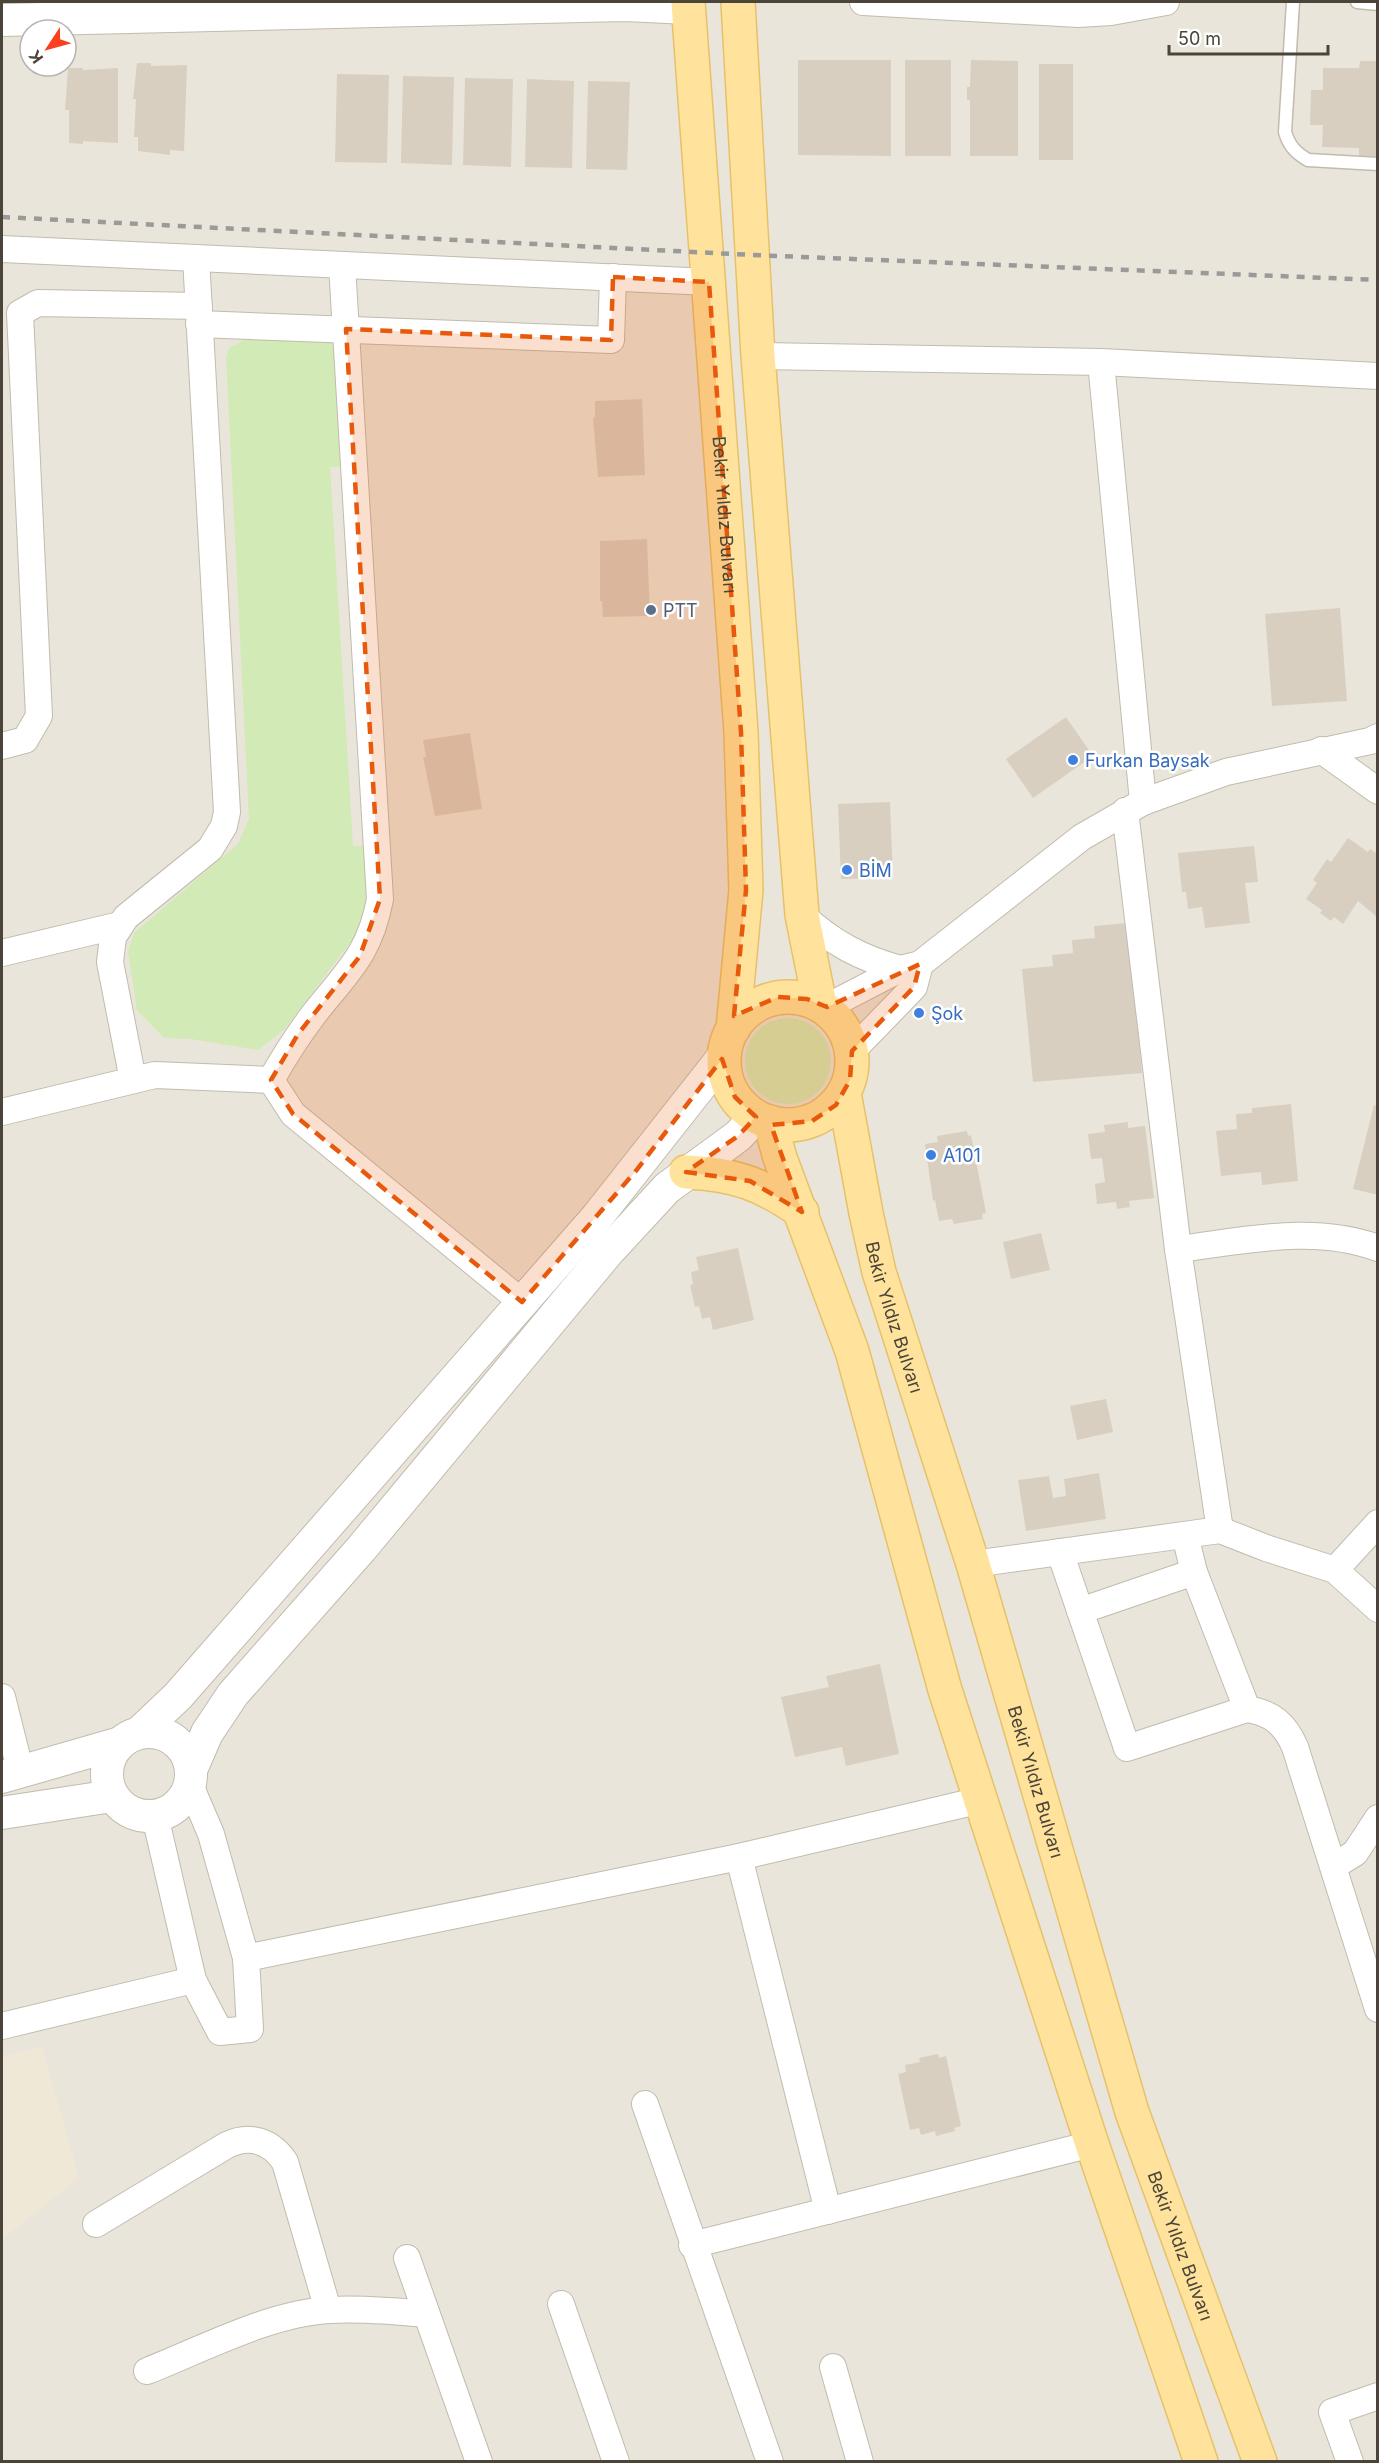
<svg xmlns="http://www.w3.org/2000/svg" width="1379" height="2463" font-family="Inter,sans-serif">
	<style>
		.residential { fill: #eae5da; fill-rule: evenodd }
		.education { fill: #efe8d6 }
		.green { fill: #d2eab5 }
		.building { fill: #d8cfc1 }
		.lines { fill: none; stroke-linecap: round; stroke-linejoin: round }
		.service-casing { stroke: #c2bbae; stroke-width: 15 }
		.minor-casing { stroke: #c2bbae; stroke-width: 28 }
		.tertiary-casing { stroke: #c2bbae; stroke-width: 34 }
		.primary-casing { stroke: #e6c16a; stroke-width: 36 }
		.service { stroke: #fff; stroke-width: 12 }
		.minor { stroke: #fff; stroke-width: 26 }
		.tertiary { stroke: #fff; stroke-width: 32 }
		.primary { stroke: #ffe39c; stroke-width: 33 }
		.rail { stroke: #9a9a9a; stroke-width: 4.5; stroke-dasharray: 8 8; stroke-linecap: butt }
		.marked { fill: #e8590c; fill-opacity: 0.2; stroke: #e8590c; stroke-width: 4.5; stroke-dasharray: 12 8; stroke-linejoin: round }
		.service-dot { fill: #5c6f8a; stroke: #fff; stroke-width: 2 }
		.shop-dot { fill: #3f7fe0; stroke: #fff; stroke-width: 2 }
		.labels { text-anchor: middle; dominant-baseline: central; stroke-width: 5; stroke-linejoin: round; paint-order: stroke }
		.street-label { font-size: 18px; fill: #4b4439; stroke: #fff }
		.service-label { font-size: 18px; fill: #4e5e75; stroke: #fff; text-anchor: start }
		.shop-label { font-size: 18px; fill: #366cbe; stroke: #fff; text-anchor: start }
	</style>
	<rect width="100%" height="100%" fill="#f6f3ec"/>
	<path class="residential" d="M 2,2 L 1377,2 L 1377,2461 L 2,2462 ZM 30,30 L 66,30 L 66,66 L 30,66 Z"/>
	<path class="education" d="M 42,2047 L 79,2178 L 2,2240 L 2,2056 Z"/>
	<g class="green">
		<path d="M 283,335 L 331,342 L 337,351 L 349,467 L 330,467 L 353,846 L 370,846 L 368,895 L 356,935 L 284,1030 L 258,1050 L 191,1039 L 164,1038 L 137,1010 L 128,952 L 134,933 L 238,844 L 249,819 L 226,357 L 229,348 L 252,336 Z"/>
		<circle cx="788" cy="1061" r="43"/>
	</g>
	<g class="building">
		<path d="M 798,60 L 891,60 L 891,156 L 798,155 Z"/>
		<rect x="905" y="60" width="46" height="96"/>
		<path d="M 971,60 L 1018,61 L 1018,156 L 970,156 L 970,100 L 967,100 L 967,87 L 970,87 Z"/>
		<path d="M 1360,61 L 1378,61 L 1378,156 L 1359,156 L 1359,148 L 1322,147 L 1323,125 L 1310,125 L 1311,90 L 1323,90 L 1323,68 L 1359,68 Z"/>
		<path d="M 137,63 L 151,63 L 151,66 L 187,65 L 184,151 L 170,150 L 170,155 L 138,151 L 138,137 L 134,137 L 136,99 L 133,99 Z"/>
		<rect x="1039" y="64" width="34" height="96"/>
		<path d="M 68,68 L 83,68 L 83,70 L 118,68 L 118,143 L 83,141 L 83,144 L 69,143 L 69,110 L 65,110 Z"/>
		<path d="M 337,74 L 389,75 L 387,163 L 335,162 Z"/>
		<path d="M 403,76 L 454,77 L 452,165 L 401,163 Z"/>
		<path d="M 465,78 L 513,79 L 511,167 L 463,165 Z"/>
		<path d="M 527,79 L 574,81 L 572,168 L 525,167 Z"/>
		<path d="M 588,81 L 630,82 L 627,170 L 586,169 Z"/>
		<path d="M 642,399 L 645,475 L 598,477 L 593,418 L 595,417 L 595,401 Z"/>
		<path d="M 647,539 L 650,616 L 603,617 L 602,601 L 600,601 L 600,541 Z"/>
		<path d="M 1340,608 L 1347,701 L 1272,706 L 1265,614 Z"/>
		<path d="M 1066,717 L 1093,756 L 1033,798 L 1006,759 Z"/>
		<path d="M 470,733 L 482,809 L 435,816 L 423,757 L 426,757 L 423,740 Z"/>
		<path d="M 890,802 L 893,878 L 841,879 L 838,804 Z"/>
		<path d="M 1348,838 L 1368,852 L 1370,849 L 1378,854 L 1378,918 L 1358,901 L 1343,924 L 1334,917 L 1331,921 L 1320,913 L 1322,910 L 1306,899 L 1317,883 L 1313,880 L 1327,859 L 1331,862 Z"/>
		<path d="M 1254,846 L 1258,882 L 1245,883 L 1250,923 L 1205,928 L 1202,907 L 1188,909 L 1186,892 L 1182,892 L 1178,853 Z"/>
		<path d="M 1128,923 L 1142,1073 L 1033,1082 L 1022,969 L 1053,966 L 1052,955 L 1073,953 L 1072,940 L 1095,938 L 1094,926 Z"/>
		<path d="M 1291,1104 L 1298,1181 L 1262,1185 L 1261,1172 L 1221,1176 L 1216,1131 L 1237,1129 L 1236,1114 L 1252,1113 L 1252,1108 Z"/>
		<path d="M 1374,1105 L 1378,1106 L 1378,1195 L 1353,1189 Z"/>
		<path d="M 1128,1122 L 1128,1128 L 1145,1126 L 1154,1198 L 1129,1201 L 1130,1207 L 1117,1209 L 1116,1202 L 1097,1204 L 1095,1184 L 1105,1182 L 1102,1158 L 1091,1159 L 1088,1134 L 1105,1132 L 1104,1125 Z"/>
		<path d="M 967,1131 L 968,1136 L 971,1135 L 986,1213 L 982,1214 L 983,1219 L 954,1224 L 952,1219 L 939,1221 L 935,1200 L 933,1201 L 925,1144 L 938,1142 L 937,1136 Z"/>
		<path d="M 1041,1233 L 1050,1270 L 1011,1279 L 1003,1242 Z"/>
		<path d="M 738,1248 L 754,1320 L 713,1330 L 710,1317 L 702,1319 L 699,1306 L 695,1307 L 690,1285 L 693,1284 L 691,1272 L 699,1270 L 696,1257 Z"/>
		<path d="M 1106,1399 L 1113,1432 L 1077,1440 L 1070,1406 Z"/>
		<path d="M 1099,1473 L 1106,1519 L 1026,1531 L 1018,1480 L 1049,1476 L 1053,1498 L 1066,1496 L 1064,1479 Z"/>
		<path d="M 880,1664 L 899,1754 L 846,1766 L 842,1747 L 795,1757 L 781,1697 L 829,1687 L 826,1676 Z"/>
		<path d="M 938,2054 L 939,2058 L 946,2056 L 961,2126 L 954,2128 L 955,2131 L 936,2136 L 935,2131 L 921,2135 L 919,2128 L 910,2130 L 898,2074 L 906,2072 L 905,2065 L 920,2062 L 919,2058 Z"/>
	</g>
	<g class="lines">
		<defs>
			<g id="service">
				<path d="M 1293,2 L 1285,132 C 1289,146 1296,153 1308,160 L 1378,164"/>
				<path d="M 1357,2 L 1378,4"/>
			</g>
			<g id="minor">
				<path d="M 863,2 L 1078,14 L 1111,12 L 1166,2"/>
				<path d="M 2,249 L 709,282"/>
				<path d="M 199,324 L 611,340 L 613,277"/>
				<path d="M 758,356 L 1101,362 L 1378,376"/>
				<path d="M 1101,362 L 1143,802"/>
				<path d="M 2,746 L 25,740 L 39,716 L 20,313 L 38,303 L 199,306"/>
				<path d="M 1321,750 L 1378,791"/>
				<path d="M 1125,811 L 1178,1249 L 1220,1530"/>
				<path d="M 802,915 C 832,943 861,958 900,969"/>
				<path d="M 2,953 L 120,925"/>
				<path d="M 825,1008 L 900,969 L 920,964 L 1082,837 L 1143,802 L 1226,772 L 1370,741 L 1378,737"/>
				<path d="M 852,1051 L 914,987 L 920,964"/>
				<path d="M 133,1080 L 110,962 L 113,937 L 126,917 L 210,849 L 224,826 L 227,812 L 196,258"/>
				<path d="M 271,1080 C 284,1057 298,1035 314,1014 C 347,972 370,954 380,899 L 342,265"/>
				<path d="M 271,1080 L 293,1114 L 522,1302"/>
				<path d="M 2,1112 L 155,1075 L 271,1080"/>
				<path d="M 1178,1249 C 1245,1241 1313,1224 1378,1248"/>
				<path d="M 1185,1535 L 1194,1572 L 1247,1709 C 1272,1713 1285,1724 1295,1747 L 1378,2009"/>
				<path d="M 1060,1552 L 1127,1748 L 1247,1709"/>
				<path d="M 973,1564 L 1220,1530 L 1266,1548 L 1335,1570 L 1378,1609"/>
				<path d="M 1335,1570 L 1378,1523"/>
				<path d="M 1080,1611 L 1194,1572"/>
				<path d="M 2,1697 L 21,1773"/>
				<path d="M 155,1816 L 193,1980 L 220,2032 L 250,2029 L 246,1958 L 211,1834 L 190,1785"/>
				<path d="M 739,1857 L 828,2211"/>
				<path d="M 1334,1866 L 1355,1853 L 1378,1818"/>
				<path d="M 246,1958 L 739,1857 L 981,1800"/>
				<path d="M 2,2026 L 193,1980"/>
				<path d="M 645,2104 L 770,2462"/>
				<path d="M 96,2224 L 227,2145 C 250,2134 271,2141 285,2162 L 328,2310"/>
				<path d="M 692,2245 L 1092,2144"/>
				<path d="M 407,2258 L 479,2462"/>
				<path d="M 561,2304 L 616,2462"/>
				<path d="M 833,2367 L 860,2462"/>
				<path d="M 147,2371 C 203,2349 270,2313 330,2310 C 362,2308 395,2311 426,2314"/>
				<path d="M 1350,2462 L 1332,2412 L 1378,2396"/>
			</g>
			<g id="tertiary">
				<path d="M 2,20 L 625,5 L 688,8"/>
				<circle cx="149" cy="1774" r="42"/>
				<path d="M 139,1733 L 178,1696 L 597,1217 L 724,1056"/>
				<path d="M 191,1770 L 207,1733 L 233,1694 L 361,1549 L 607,1253 L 667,1188 L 738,1136 L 756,1117"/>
				<path d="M 2,1777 L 120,1743"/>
				<path d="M 2,1813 L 112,1796"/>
			</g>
			<g id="primary">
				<path id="s1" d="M 688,2 L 741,732 L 746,890 L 733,1029"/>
				<path d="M 738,2 L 758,356 L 802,915 L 820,1005"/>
				<circle cx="788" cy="1061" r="64"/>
				<path id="s2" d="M 844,1093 L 866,1213 L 879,1272 L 973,1564 L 1132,2112 L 1260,2462"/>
				<path d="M 770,1122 L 780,1158 L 852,1351 L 945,1690 L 1092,2144 L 1201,2462"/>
				<path d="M 686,1172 C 735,1174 762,1184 802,1212"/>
			</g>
		</defs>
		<use href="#service" class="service-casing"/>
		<use href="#minor" class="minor-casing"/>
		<use href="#tertiary" class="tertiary-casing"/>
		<use href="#primary" class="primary-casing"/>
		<use href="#service" class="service"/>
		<use href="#minor" class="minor"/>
		<use href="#tertiary" class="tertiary"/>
		<use href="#primary" class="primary"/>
		<path class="rail" d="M 2,217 L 753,255 L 1378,280"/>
	</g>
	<path class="marked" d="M 613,277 L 709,282 L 741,732 L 746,890 L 734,1016 L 778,997 L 807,999 L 827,1007 L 920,964 L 914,987 L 852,1051 L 850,1080 L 836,1105 L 812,1121 L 771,1125 L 802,1212 L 750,1181 L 686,1172 L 738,1136 L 756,1117 L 735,1097 L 722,1059 L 635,1172 L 522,1302 L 293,1114 L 271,1080 L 298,1034 L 360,956 L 380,899 L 346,329 L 611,340 Z"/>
	<circle class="service-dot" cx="651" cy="610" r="6"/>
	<g class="shop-dot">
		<circle cx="1073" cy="760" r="6"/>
		<circle cx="847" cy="870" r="6"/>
		<circle cx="919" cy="1013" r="6"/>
		<circle cx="931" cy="1155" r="6"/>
	</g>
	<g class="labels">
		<g class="street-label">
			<text stroke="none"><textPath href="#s1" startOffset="514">Bekir Yıldız Bulvarı</textPath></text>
			<text stroke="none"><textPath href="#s2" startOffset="230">Bekir Yıldız Bulvarı</textPath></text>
			<text stroke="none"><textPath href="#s2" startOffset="716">Bekir Yıldız Bulvarı</textPath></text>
			<text stroke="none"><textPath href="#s2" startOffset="1202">Bekir Yıldız Bulvarı</textPath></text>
		</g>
		<g class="service-label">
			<text x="663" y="610">PTT</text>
		</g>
		<g class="shop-label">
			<text x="1085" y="760">Furkan Baysak</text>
			<text x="859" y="870">BİM</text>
			<text x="931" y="1013">Şok</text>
			<text x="943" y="1155">A101</text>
		</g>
	</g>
	<rect width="1379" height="2463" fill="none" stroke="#4b4439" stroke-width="6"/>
	<g transform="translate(48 48) rotate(234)"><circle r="28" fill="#ffffff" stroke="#b7b4b0" stroke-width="1.5"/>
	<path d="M0-4.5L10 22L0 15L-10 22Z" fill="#fc3f1d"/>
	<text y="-9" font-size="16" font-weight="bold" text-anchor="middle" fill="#4b4439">K</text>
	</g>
	<path d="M1169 45v9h159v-9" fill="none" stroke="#4b4439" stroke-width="3"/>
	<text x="1178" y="45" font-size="18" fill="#4b4439" stroke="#ffffff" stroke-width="4.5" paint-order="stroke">50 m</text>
</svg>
